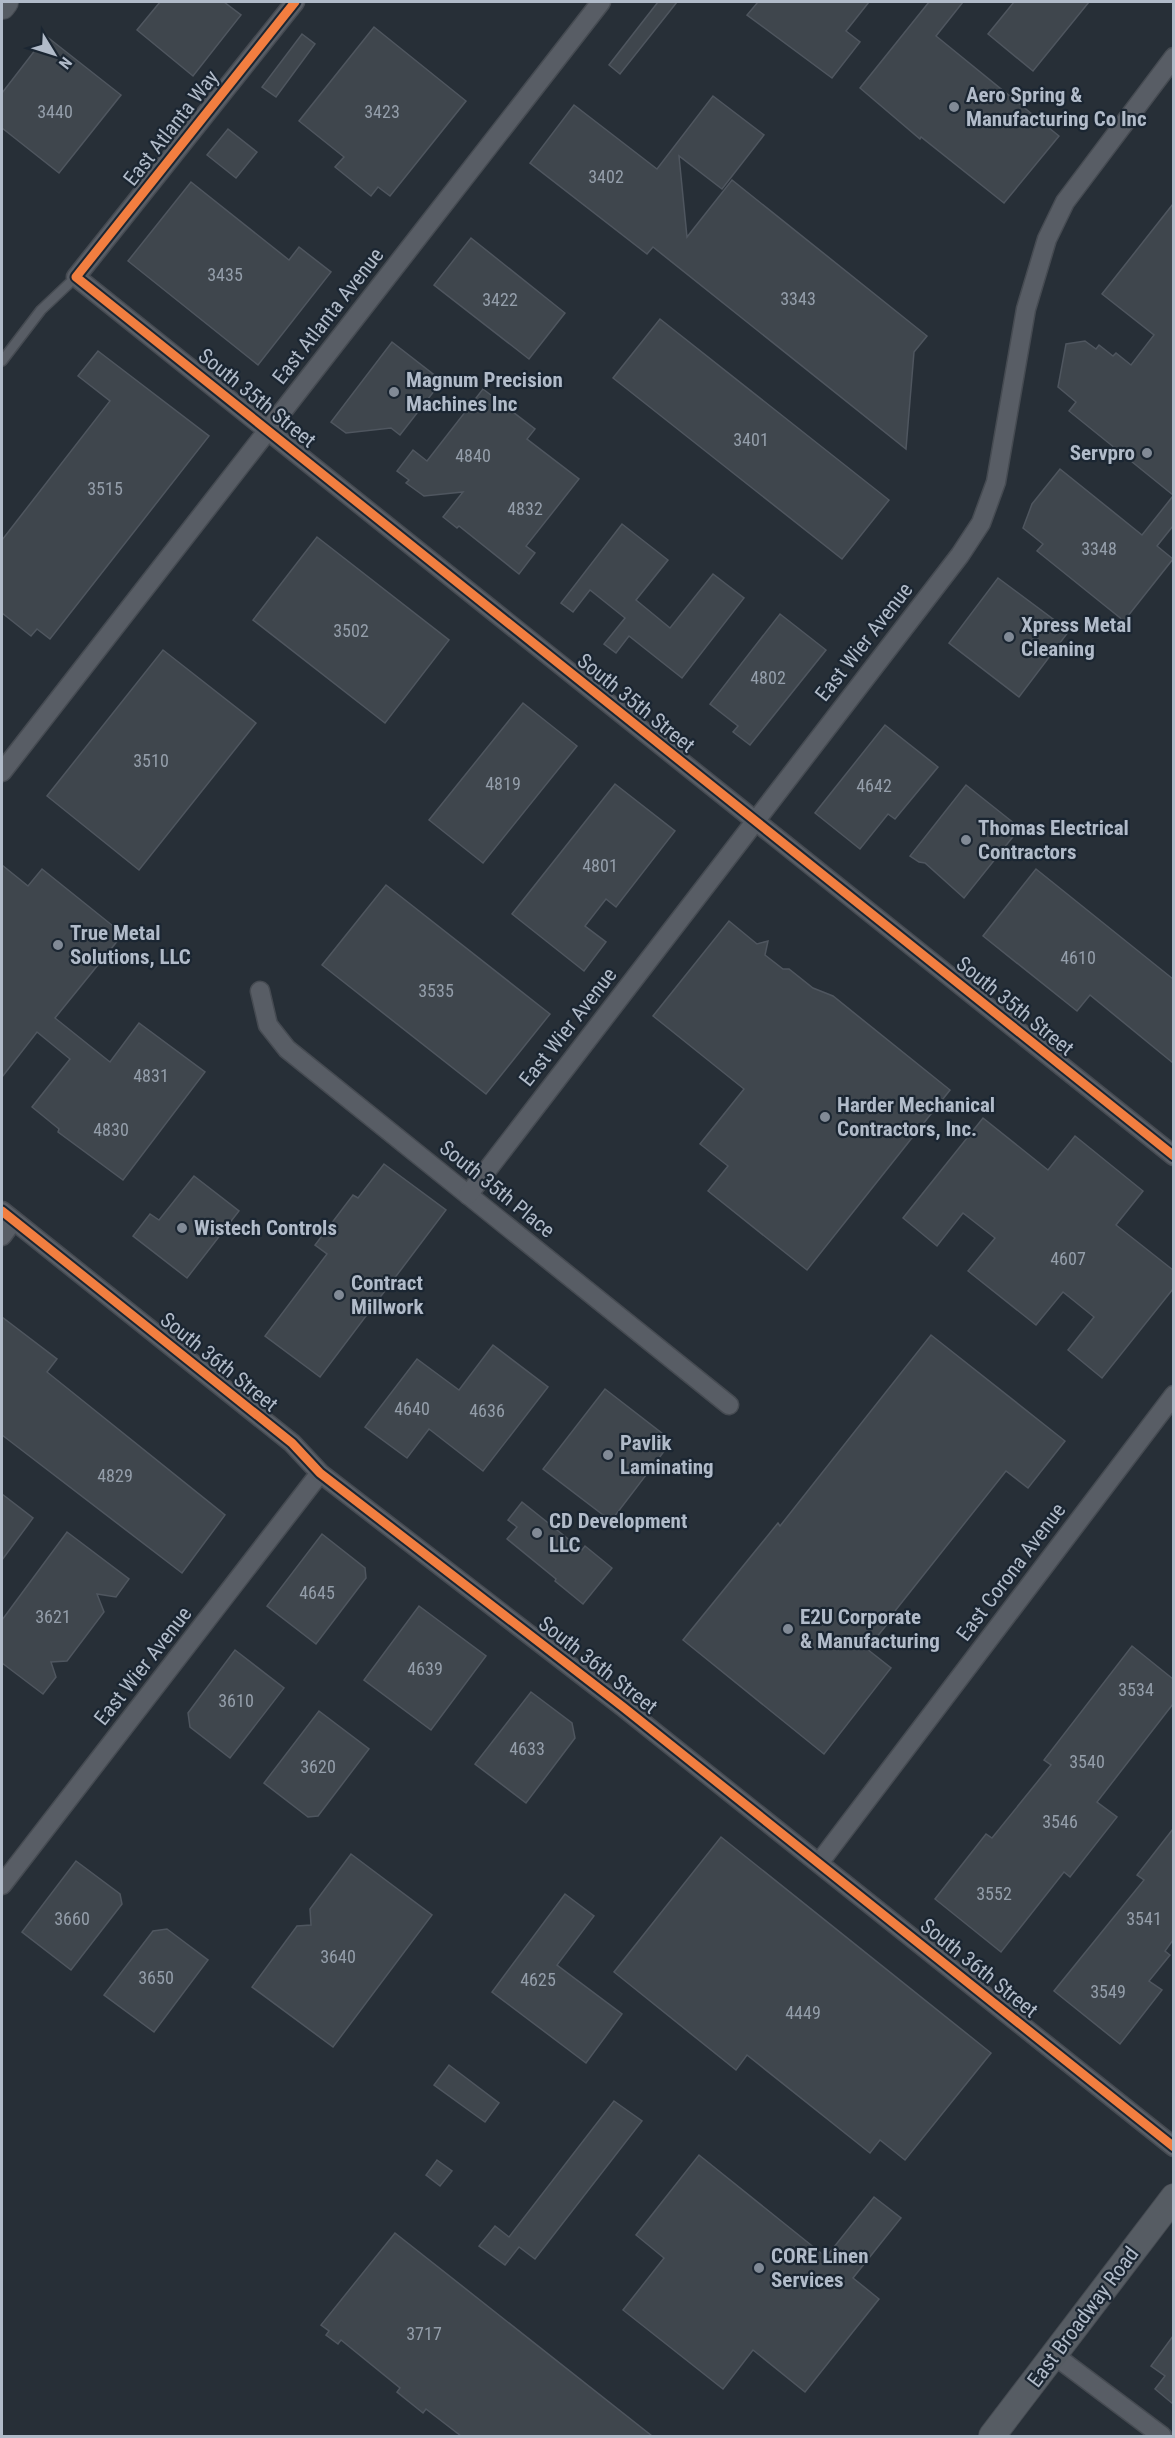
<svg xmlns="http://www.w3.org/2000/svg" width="1175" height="2438" font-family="'Roboto Condensed',sans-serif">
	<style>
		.building { fill: #3f464d; stroke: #4f565f; stroke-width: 1.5 }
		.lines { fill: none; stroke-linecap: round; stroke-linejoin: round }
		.lane-casing { stroke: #464b52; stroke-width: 12 }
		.street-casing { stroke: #464b52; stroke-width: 21 }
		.secondary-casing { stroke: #464b52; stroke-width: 28 }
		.lane { stroke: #585d65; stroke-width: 9 }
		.street { stroke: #585d65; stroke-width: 18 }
		.secondary { stroke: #565c63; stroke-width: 26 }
		.cycleway-casing { stroke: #1b2632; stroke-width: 13 }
		.cycleway { stroke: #f27e40; stroke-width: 9 }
		.poi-dot { fill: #818a96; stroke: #1b2632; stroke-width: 2 }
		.labels { text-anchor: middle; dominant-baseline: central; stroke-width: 4.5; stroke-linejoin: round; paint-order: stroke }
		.number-label { font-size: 18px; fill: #949eaa }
		.poi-label { font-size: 21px; font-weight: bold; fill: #b1bbc9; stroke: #1b2632; text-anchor: start }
		.street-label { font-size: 21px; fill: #b1bbc9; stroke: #1b2632 }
	</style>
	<rect width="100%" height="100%" fill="#272f37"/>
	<g class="building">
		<path d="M 160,2 L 224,2 L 241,15 L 193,76 L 137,30 Z"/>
		<path d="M 658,2 L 677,2 L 620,74 L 609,65 Z"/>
		<path d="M 758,2 L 869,2 L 846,31 L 860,42 L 832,78 L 747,15 Z"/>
		<path d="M 929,2 L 963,2 L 936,36 L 1059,136 L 1004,203 L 921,137 L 920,139 L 860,88 Z"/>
		<path d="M 1014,2 L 1089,2 L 1033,71 L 988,34 Z"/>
		<path d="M 374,27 L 466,101 L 390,196 L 378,187 L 371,196 L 335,167 L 344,157 L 299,121 Z"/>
		<path d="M 302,34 L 315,44 L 276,97 L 262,87 Z"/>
		<path d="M 46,36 L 121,95 L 59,173 L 2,128 L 2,93 Z"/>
		<path d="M 713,96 L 764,135 L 722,189 L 679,156 L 687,237 L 732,180 L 927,336 L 914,352 L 906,449 L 653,247 L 647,254 L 530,163 L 574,105 L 657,169 Z"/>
		<path d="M 228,129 L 257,152 L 236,178 L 207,155 Z"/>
		<path d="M 191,182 L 289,260 L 299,247 L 331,272 L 258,365 L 128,261 Z"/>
		<path d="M 1173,204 L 1173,495 L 1069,411 L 1076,402 L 1058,387 L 1066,344 L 1085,341 L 1096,349 L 1099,345 L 1113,356 L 1116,353 L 1131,365 L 1154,335 L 1102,294 Z"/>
		<path d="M 471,238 L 565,313 L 529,359 L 434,285 Z"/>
		<path d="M 660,319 L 889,500 L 842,559 L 613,378 Z"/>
		<path d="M 392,342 L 442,381 L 400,435 L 391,428 L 346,433 L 331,422 Z"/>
		<path d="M 98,351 L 209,436 L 50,639 L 37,629 L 31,636 L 2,613 L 2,540 L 110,401 L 78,376 Z"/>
		<path d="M 483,389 L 535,429 L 527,439 L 579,479 L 526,546 L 535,553 L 519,574 L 459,526 L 457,528 L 443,517 L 463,492 L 424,496 L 406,483 L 409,480 L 397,471 L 413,450 L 427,461 Z"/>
		<path d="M 1060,469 L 1142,535 L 1173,496 L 1173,526 L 1157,546 L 1173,559 L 1124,621 L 1037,551 L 1043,544 L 1023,528 L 1032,504 Z"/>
		<path d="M 622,524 L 668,560 L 636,600 L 670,628 L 713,574 L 744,598 L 682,678 L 629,636 L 616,653 L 604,644 L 625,618 L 590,590 L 573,612 L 561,603 Z"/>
		<path d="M 317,537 L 449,640 L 385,723 L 253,620 Z"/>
		<path d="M 998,578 L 1069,631 L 1019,697 L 949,643 Z"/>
		<path d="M 780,614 L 826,650 L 750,745 L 733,732 L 738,726 L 710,704 Z"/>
		<path d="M 163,650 L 256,723 L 139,870 L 47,796 Z"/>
		<path d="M 523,703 L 577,746 L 483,863 L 429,820 Z"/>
		<path d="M 885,725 L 938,767 L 895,819 L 888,814 L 860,849 L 815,813 Z"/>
		<path d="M 615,784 L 675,831 L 616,907 L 606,899 L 585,926 L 606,942 L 584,971 L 512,914 Z"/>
		<path d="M 966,785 L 1020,828 L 964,898 L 925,863 L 919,862 L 910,856 Z"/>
		<path d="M 2,865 L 28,886 L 42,869 L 123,934 L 55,1018 L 110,1062 L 139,1023 L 205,1072 L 123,1180 L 58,1132 L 59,1129 L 32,1107 L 70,1059 L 37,1032 L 2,1077 Z"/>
		<path d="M 1036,869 L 1173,979 L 1173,1063 L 1090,995 L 1077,1011 L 983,936 Z"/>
		<path d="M 386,885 L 550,1014 L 486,1094 L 322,965 Z"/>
		<path d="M 729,921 L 757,944 L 768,941 L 765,955 L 783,969 L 789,969 L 813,988 L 833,996 L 950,1090 L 807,1270 L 708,1191 L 728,1166 L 700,1144 L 744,1089 L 653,1016 Z"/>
		<path d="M 983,1118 L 1048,1170 L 1075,1136 L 1143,1191 L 1116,1225 L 1173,1270 L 1173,1289 L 1102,1378 L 1068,1350 L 1094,1317 L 1063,1292 L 1036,1325 L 968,1271 L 995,1238 L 963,1213 L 937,1246 L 903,1218 Z"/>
		<path d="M 384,1164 L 446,1210 L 320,1377 L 265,1336 L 327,1254 L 315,1245 L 353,1195 L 358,1198 Z"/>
		<path d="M 194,1176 L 239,1211 L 187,1278 L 133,1236 L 150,1214 L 159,1220 Z"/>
		<path d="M 2,1317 L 57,1359 L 47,1372 L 225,1515 L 182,1573 L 2,1435 Z"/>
		<path d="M 931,1335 L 1065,1441 L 1028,1488 L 1006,1471 L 891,1616 L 893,1617 L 867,1649 L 891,1668 L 824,1754 L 683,1640 L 778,1523 L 780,1526 Z"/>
		<path d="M 493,1345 L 548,1387 L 483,1471 L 429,1429 L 407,1458 L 365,1427 L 417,1359 L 459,1390 Z"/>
		<path d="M 605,1389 L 672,1441 L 611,1521 L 543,1469 Z"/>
		<path d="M 2,1494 L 33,1518 L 2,1560 Z"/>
		<path d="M 522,1502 L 582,1550 L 585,1546 L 612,1568 L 583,1604 L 555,1581 L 556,1579 L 507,1539 L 517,1527 L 508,1520 Z"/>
		<path d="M 67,1532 L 129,1579 L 116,1597 L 97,1594 L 104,1612 L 67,1661 L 51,1662 L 56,1677 L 43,1694 L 2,1663 L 2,1620 Z"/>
		<path d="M 322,1534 L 365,1568 L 366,1578 L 316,1644 L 267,1606 Z"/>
		<path d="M 419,1606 L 486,1656 L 431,1730 L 364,1680 Z"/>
		<path d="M 1132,1646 L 1173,1679 L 1173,1704 L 1097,1802 L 1117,1817 L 1070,1877 L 1064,1872 L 1001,1952 L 935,1899 L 986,1834 L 992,1838 L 1051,1765 L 1044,1760 Z"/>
		<path d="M 235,1650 L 284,1688 L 230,1758 L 190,1727 L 188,1713 Z"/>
		<path d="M 531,1692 L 572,1723 L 575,1738 L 526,1803 L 475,1764 Z"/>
		<path d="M 319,1711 L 369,1749 L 318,1816 L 308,1817 L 264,1783 Z"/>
		<path d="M 1173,1829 L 1173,1940 L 1165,1951 L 1170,1955 L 1149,1981 L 1162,1990 L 1120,2044 L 1054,1991 L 1144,1880 L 1137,1875 Z"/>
		<path d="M 721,1837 L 991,2053 L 905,2160 L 880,2140 L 870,2153 L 747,2055 L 736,2070 L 614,1972 Z"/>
		<path d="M 351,1854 L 432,1915 L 333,2047 L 252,1987 L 297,1926 L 311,1925 L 310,1909 Z"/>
		<path d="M 76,1861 L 120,1894 L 122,1904 L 71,1970 L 22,1932 Z"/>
		<path d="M 565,1894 L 594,1916 L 557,1965 L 622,2014 L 586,2063 L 492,1992 Z"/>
		<path d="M 167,1929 L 208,1960 L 154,2032 L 104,1995 L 153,1931 Z"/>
		<path d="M 449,2065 L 499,2103 L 485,2122 L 434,2085 Z"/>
		<path d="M 614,2101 L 642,2121 L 535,2259 L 519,2247 L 505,2265 L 479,2246 L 495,2226 L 509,2237 Z"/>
		<path d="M 699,2155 L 826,2257 L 874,2197 L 901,2218 L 853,2278 L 879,2299 L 805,2392 L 753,2350 L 723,2389 L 623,2310 L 664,2258 L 636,2235 Z"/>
		<path d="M 437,2160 L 452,2171 L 440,2186 L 426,2175 Z"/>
		<path d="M 395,2233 L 652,2436 L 461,2436 L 426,2409 L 423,2413 L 397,2392 L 400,2388 L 341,2340 L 338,2344 L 326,2335 L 329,2331 L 321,2325 Z"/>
		<path d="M 1173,2336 L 1173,2404 L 1155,2389 L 1165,2376 L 1151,2366 Z"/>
	</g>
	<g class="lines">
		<defs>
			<path id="lane" d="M 2,361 L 41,310 L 76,277"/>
			<g id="street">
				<path d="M 295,2 L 76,277 L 1174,1156"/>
				<path d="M 2,772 L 601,2"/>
				<path d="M 260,991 L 268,1025 L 287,1049 L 729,1405"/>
				<path d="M 468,1195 L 960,555 L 981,523 L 996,482 L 1026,309 L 1047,239 L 1065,202 L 1174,57"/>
				<path d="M 2,1211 L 292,1443 L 320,1473 L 623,1707 L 1174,2147"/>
				<path d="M 2,1236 L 13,1221"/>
				<path d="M 819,1863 L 1174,1395"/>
				<path d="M 2,1885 L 320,1473"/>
				<path d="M 1054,2355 L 1162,2436"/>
			</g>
			<g id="secondary">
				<path d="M 2,6 L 5,2"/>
				<path d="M 992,2436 L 1174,2197"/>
			</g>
		</defs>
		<use href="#lane" class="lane-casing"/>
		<use href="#street" class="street-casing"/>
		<use href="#secondary" class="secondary-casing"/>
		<use href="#lane" class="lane"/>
		<use href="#street" class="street"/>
		<use href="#secondary" class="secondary"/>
		<defs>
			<g id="cycleway">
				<path d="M 295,2 L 76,277 L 1174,1156"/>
				<path d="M 2,1211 L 292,1443 L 320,1473 L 623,1707 L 1174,2147"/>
			</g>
		</defs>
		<use href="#cycleway" class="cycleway-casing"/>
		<use href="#cycleway" class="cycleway"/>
	</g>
	<g class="poi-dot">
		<circle cx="954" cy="107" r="6"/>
		<circle cx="394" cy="392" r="6"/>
		<circle cx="1147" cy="453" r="6"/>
		<circle cx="1009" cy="637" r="6"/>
		<circle cx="966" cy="840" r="6"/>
		<circle cx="58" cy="945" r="6"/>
		<circle cx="825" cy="1117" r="6"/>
		<circle cx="182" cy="1228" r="6"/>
		<circle cx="339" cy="1295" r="6"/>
		<circle cx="608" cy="1455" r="6"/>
		<circle cx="537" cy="1533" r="6"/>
		<circle cx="788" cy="1629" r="6"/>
		<circle cx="759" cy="2268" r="6"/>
	</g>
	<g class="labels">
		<g class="number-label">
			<text x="55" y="111">3440</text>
			<text x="382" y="111">3423</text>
			<text x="606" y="176">3402</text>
			<text x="225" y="274">3435</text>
			<text x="798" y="298">3343</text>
			<text x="500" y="299">3422</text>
			<text x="751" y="439">3401</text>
			<text x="473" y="455">4840</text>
			<text x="105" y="488">3515</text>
			<text x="525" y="508">4832</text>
			<text x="1099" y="548">3348</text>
			<text x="351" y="630">3502</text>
			<text x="768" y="677">4802</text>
			<text x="151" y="760">3510</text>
			<text x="503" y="783">4819</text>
			<text x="874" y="785">4642</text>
			<text x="600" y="865">4801</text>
			<text x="1078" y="957">4610</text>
			<text x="436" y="990">3535</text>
			<text x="151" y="1075">4831</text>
			<text x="111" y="1129">4830</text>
			<text x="1068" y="1258">4607</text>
			<text x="412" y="1408">4640</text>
			<text x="487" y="1410">4636</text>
			<text x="115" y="1475">4829</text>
			<text x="317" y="1592">4645</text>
			<text x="53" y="1616">3621</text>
			<text x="425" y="1668">4639</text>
			<text x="1136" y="1689">3534</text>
			<text x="236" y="1700">3610</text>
			<text x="527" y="1748">4633</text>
			<text x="1087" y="1761">3540</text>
			<text x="318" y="1766">3620</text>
			<text x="1060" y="1821">3546</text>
			<text x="994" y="1893">3552</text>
			<text x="72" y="1918">3660</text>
			<text x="1144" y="1918">3541</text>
			<text x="338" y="1956">3640</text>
			<text x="156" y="1977">3650</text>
			<text x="538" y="1979">4625</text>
			<text x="1108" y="1991">3549</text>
			<text x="803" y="2012">4449</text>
			<text x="424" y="2333">3717</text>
		</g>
		<g class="poi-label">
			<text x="966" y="95">Aero Spring &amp;<tspan x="966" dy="24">Manufacturing Co Inc</tspan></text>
			<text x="406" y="380">Magnum Precision<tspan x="406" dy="24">Machines Inc</tspan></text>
			<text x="1135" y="453" text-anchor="end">Servpro</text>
			<text x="1021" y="625">Xpress Metal<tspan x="1021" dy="24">Cleaning</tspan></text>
			<text x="978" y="828">Thomas Electrical<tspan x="978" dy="24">Contractors</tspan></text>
			<text x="70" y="933">True Metal<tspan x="70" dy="24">Solutions, LLC</tspan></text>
			<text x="837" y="1105">Harder Mechanical<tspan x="837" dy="24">Contractors, Inc.</tspan></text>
			<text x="194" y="1228">Wistech Controls</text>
			<text x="351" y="1283">Contract<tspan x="351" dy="24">Millwork</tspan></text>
			<text x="620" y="1443">Pavlik<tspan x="620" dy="24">Laminating</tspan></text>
			<text x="549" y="1521">CD Development<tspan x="549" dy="24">LLC</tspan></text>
			<text x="800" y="1617">E2U Corporate<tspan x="800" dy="24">&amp; Manufacturing</tspan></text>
			<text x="771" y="2256">CORE Linen<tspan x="771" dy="24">Services</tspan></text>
		</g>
		<g class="street-label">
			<text transform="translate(171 128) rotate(-52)">East Atlanta Way</text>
			<text transform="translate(328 316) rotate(-52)">East Atlanta Avenue</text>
			<text transform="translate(257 398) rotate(39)">South 35th Street</text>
			<text transform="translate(864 642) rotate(-52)">East Wier Avenue</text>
			<text transform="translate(636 703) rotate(39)">South 35th Street</text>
			<text transform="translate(1015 1006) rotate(39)">South 35th Street</text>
			<text transform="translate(568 1027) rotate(-52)">East Wier Avenue</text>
			<text transform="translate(497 1189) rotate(39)">South 35th Place</text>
			<text transform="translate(219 1362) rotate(39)">South 36th Street</text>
			<text transform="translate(1011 1572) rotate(-53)">East Corona Avenue</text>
			<text transform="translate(598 1665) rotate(38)">South 36th Street</text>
			<text transform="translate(143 1666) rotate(-52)">East Wier Avenue</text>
			<text transform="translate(979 1968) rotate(39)">South 36th Street</text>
			<text transform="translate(1083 2317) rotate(-53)">East Broadway Road</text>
		</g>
	</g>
	<rect width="1175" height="2438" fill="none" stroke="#b1bbc9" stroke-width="6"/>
	<g transform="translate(54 54) rotate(128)" stroke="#1b2632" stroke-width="4.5" paint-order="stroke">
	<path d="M0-4.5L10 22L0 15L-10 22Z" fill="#b1bbc9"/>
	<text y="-9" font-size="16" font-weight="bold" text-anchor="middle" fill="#b1bbc9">N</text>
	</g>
</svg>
